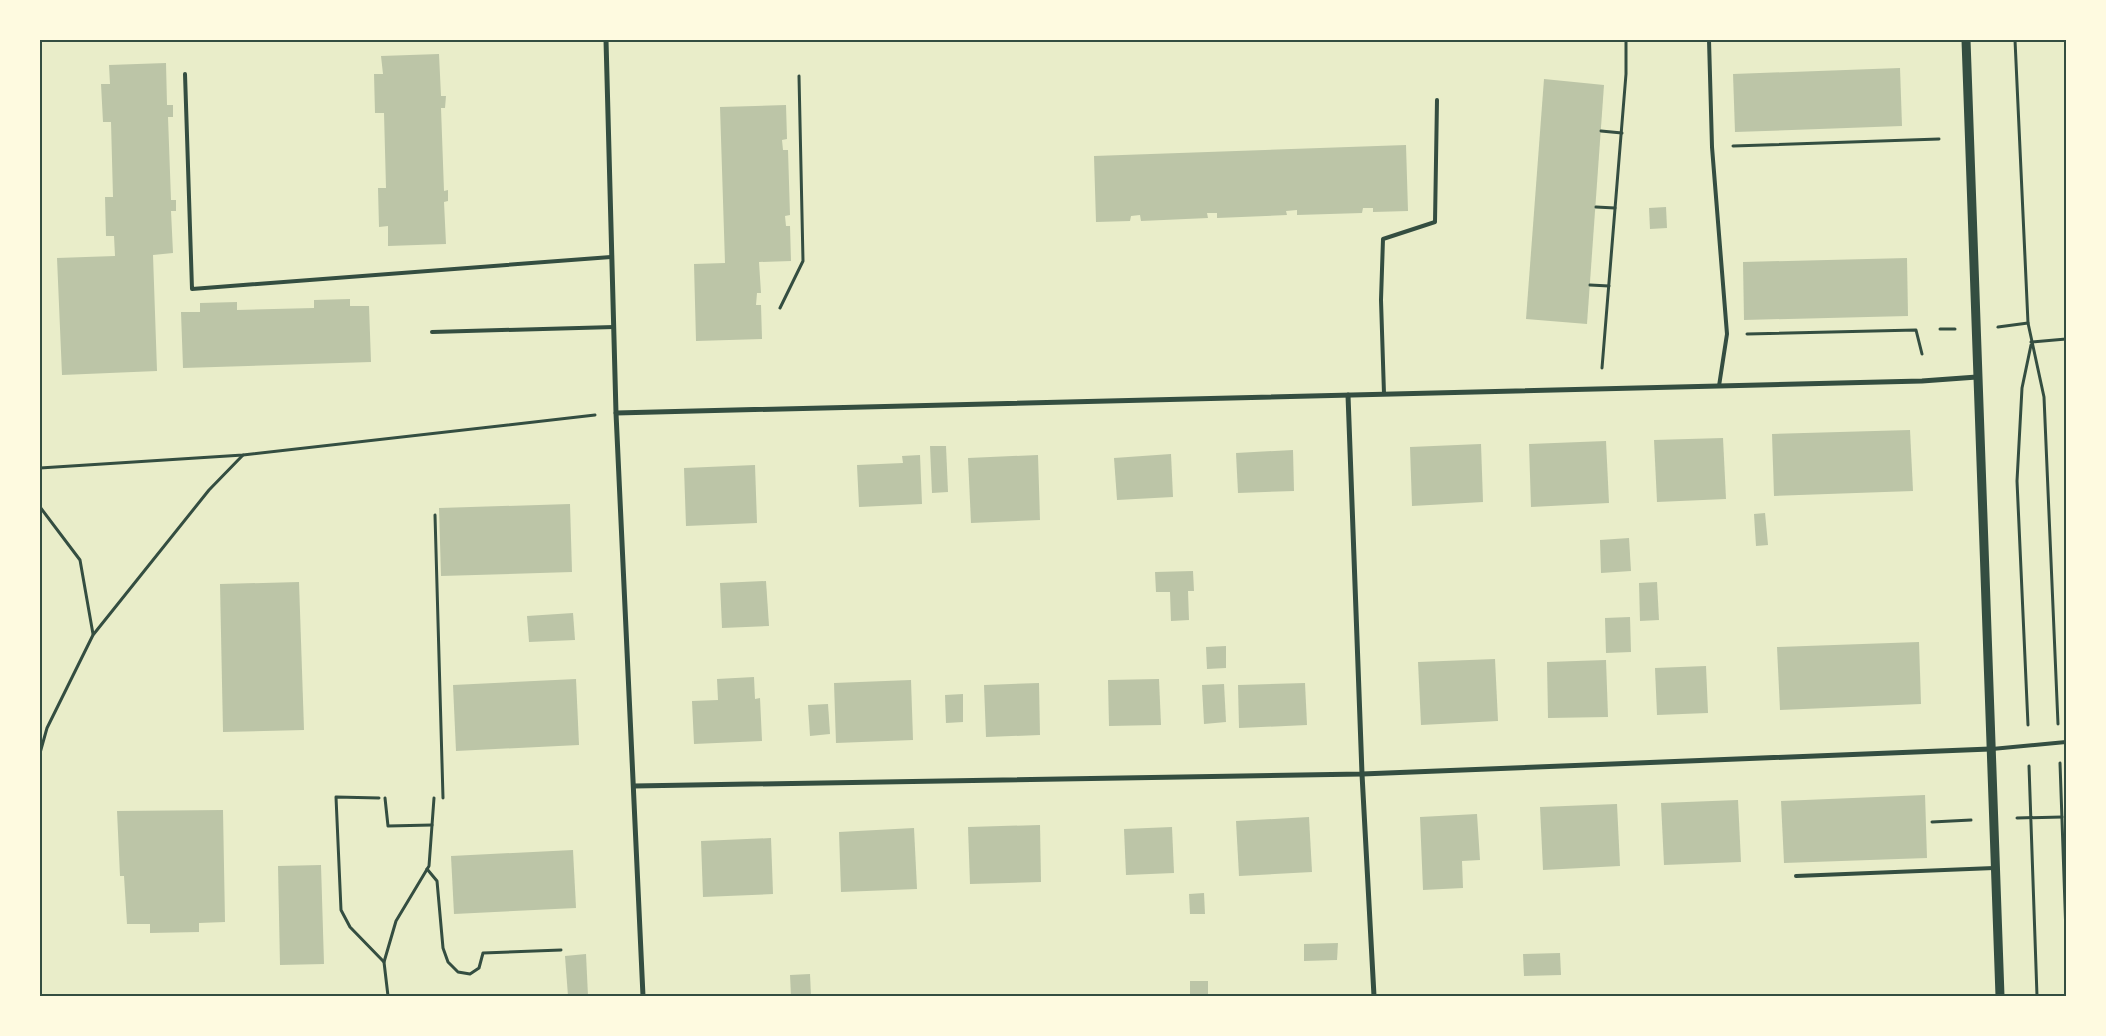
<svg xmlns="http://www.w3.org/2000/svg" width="2106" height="1036" font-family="Karla,sans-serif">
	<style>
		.building { fill: #bcc5a7 }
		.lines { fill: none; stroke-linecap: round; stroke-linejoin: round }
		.path { stroke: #344e41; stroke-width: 3 }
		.service { stroke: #344e41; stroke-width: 4 }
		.minor { stroke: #344e41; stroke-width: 5 }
		.tertiary { stroke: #344e41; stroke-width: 9 }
		.neatline { fill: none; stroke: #344e41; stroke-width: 2 }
	</style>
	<rect width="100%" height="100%" fill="#e9edc9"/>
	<g class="building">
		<path d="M 439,54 L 441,96 L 446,96 L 445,108 L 441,108 L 444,191 L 448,190 L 448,201 L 444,202 L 446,244 L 388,246 L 388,226 L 379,227 L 378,188 L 386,188 L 384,113 L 375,113 L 374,74 L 383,74 L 381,56 Z"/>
		<path d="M 166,63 L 167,105 L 173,105 L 173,117 L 168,117 L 171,200 L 176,200 L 176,211 L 171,211 L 173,253 L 153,255 L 157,371 L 62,375 L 57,258 L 115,256 L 114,236 L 106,236 L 105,197 L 113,197 L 111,122 L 103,122 L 101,84 L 110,84 L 109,65 Z"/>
		<path d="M 1900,68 L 1902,126 L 1735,132 L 1733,74 Z"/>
		<path d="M 1544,79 L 1604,85 L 1587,324 L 1526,319 Z"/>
		<path d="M 786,105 L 787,139 L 782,140 L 783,150 L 788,150 L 790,215 L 785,216 L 786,226 L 790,226 L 791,261 L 759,262 L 761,293 L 757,293 L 756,305 L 761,305 L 762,339 L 696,341 L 694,264 L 725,263 L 720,107 Z"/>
		<path d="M 1406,145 L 1408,211 L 1373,212 L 1373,208 L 1363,208 L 1362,213 L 1297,215 L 1297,210 L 1286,211 L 1287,215 L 1217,218 L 1217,213 L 1207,213 L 1208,218 L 1141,221 L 1140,215 L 1131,216 L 1130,221 L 1096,222 L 1094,156 Z"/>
		<path d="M 1666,207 L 1667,228 L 1650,229 L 1649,208 Z"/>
		<path d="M 1907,258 L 1908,316 L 1744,320 L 1743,262 Z"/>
		<path d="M 350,299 L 350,306 L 369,306 L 371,362 L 183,368 L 181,312 L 200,312 L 200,303 L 237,302 L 237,310 L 314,308 L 314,300 Z"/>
		<path d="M 1910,430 L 1913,491 L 1774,496 L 1772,434 Z"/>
		<path d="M 1723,438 L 1726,499 L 1657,502 L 1654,440 Z"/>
		<path d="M 1606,441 L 1609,503 L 1531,507 L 1529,444 Z"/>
		<path d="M 1481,444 L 1483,502 L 1412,506 L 1410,447 Z"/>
		<path d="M 930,446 L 946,446 L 948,492 L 932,493 Z"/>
		<path d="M 1293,450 L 1294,491 L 1238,493 L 1236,453 Z"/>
		<path d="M 1171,454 L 1173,497 L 1117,500 L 1114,458 Z"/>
		<path d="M 920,455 L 922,504 L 859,507 L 857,465 L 903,463 L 902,456 Z"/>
		<path d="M 1038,455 L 1040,520 L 971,523 L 968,458 Z"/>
		<path d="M 755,465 L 757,523 L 686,526 L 684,468 Z"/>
		<path d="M 570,504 L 572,572 L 441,576 L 439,508 Z"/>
		<path d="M 1765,513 L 1768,545 L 1756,546 L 1754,514 Z"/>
		<path d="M 1629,538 L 1631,571 L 1601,573 L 1600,540 Z"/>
		<path d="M 1193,571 L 1194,591 L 1188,591 L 1189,620 L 1171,621 L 1170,592 L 1156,592 L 1155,572 Z"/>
		<path d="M 766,581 L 769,626 L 722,628 L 720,583 Z"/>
		<path d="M 299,582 L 304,730 L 223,732 L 220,584 Z"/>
		<path d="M 1657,582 L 1659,620 L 1640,621 L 1639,583 Z"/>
		<path d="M 573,613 L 575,640 L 529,642 L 527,616 Z"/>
		<path d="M 1630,617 L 1631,652 L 1606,653 L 1605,618 Z"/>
		<path d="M 1919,642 L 1921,704 L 1780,710 L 1777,647 Z"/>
		<path d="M 1226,646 L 1226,668 L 1207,669 L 1206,647 Z"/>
		<path d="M 1495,659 L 1498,721 L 1421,725 L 1418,662 Z"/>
		<path d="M 1606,660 L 1608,717 L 1548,718 L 1547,662 Z"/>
		<path d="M 1706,666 L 1708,713 L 1657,715 L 1655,668 Z"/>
		<path d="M 754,677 L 755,699 L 760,698 L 762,741 L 694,744 L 692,701 L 718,700 L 717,679 Z"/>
		<path d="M 576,679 L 579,745 L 456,751 L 453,685 Z"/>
		<path d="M 1159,679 L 1161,725 L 1109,726 L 1108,680 Z"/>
		<path d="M 911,680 L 913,740 L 836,743 L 834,683 Z"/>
		<path d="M 1039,683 L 1040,735 L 986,737 L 984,685 Z"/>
		<path d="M 1305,683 L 1307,725 L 1239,728 L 1238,685 Z"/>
		<path d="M 1224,684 L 1226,722 L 1204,724 L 1202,685 Z"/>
		<path d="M 963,694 L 963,722 L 946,723 L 945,695 Z"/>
		<path d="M 828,704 L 830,734 L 810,736 L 808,705 Z"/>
		<path d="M 1925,795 L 1927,858 L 1784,863 L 1781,801 Z"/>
		<path d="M 1738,800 L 1741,862 L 1664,865 L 1661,803 Z"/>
		<path d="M 1617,804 L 1620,866 L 1543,870 L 1540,807 Z"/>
		<path d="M 223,810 L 225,922 L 199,923 L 199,932 L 150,933 L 150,924 L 127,924 L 124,876 L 120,876 L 117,811 Z"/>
		<path d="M 1477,814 L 1480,860 L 1462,861 L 1463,888 L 1423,890 L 1420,817 Z"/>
		<path d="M 1309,817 L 1312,872 L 1239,876 L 1236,821 Z"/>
		<path d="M 1040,825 L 1041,882 L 970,884 L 968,827 Z"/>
		<path d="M 1172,827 L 1174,873 L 1126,875 L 1124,829 Z"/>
		<path d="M 914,828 L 917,889 L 841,892 L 839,832 Z"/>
		<path d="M 771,838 L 773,894 L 703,897 L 701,841 Z"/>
		<path d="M 573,850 L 576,908 L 454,914 L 451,856 Z"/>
		<path d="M 321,865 L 324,964 L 280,965 L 278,866 Z"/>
		<path d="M 1204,893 L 1205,914 L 1190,914 L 1189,894 Z"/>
		<path d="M 1338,943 L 1337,960 L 1304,961 L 1304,944 Z"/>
		<path d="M 1560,953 L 1561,975 L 1524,976 L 1523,954 Z"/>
		<path d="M 586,954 L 588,996 L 568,996 L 565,956 Z"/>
		<path d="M 810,974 L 811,996 L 791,996 L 790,975 Z"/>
		<rect x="1190" y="981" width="18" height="15"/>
	</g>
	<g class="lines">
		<g class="path">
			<path d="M 2015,40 L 2028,323 L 2044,397 L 2058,724"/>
			<path d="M 1601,131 L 1622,133"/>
			<path d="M 1733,146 L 1939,139"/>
			<path d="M 1596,207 L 1615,208"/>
			<path d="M 1590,285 L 1609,286"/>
			<path d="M 780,308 L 803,261 L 799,76"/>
			<path d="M 1998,327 L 2028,323"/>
			<path d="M 1940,329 L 1955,329"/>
			<path d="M 1747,334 L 1916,330 L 1922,354"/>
			<path d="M 2031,342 L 2066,339"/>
			<path d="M 1602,368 L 1626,74 L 1626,40"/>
			<path d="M 40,468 L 243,455 L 595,415"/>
			<path d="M 40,507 L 80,560 L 93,634"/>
			<path d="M 435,515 L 443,798"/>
			<path d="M 2028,725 L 2017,481 L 2022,388 L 2031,345"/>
			<path d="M 40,753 L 47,728 L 93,635 L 209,490 L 243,455"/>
			<path d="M 2060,763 L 2066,934"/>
			<path d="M 2029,766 L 2037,996"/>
			<path d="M 379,798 L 336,797 L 341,910 L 350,927 L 384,962"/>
			<path d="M 385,798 L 388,826 L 432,825"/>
			<path d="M 2017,818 L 2062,817"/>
			<path d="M 1932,822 L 1971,820"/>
			<path d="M 427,869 L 437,881 L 443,948 L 448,962 L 458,972 L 470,974 L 479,968 L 483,953 L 561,950"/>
			<path d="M 388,996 L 384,962 L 396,921 L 429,866 L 434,798"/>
		</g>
		<g class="service">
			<path d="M 1709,40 L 1712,147 L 1727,334 L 1719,386"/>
			<path d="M 185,74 L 192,289 L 611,257"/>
			<path d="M 432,332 L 614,327"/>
			<path d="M 1384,394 L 1381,300 L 1383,239 L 1435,222 L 1437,100"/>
			<path d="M 1992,749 L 2066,742"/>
			<path d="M 1796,876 L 1994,868"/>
		</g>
		<g class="minor">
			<path d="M 606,40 L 616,413 L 643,996"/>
			<path d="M 1348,395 L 1362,774 L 1374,996"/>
			<path d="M 616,413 L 1922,381 L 1977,377"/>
			<path d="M 634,786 L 1362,774 L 1990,749"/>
		</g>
		<path class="tertiary" d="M 1966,40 L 2000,996"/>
	</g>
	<rect width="2106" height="1036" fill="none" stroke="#fefae0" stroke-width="82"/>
	<rect x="41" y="41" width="2024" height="954" class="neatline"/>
</svg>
